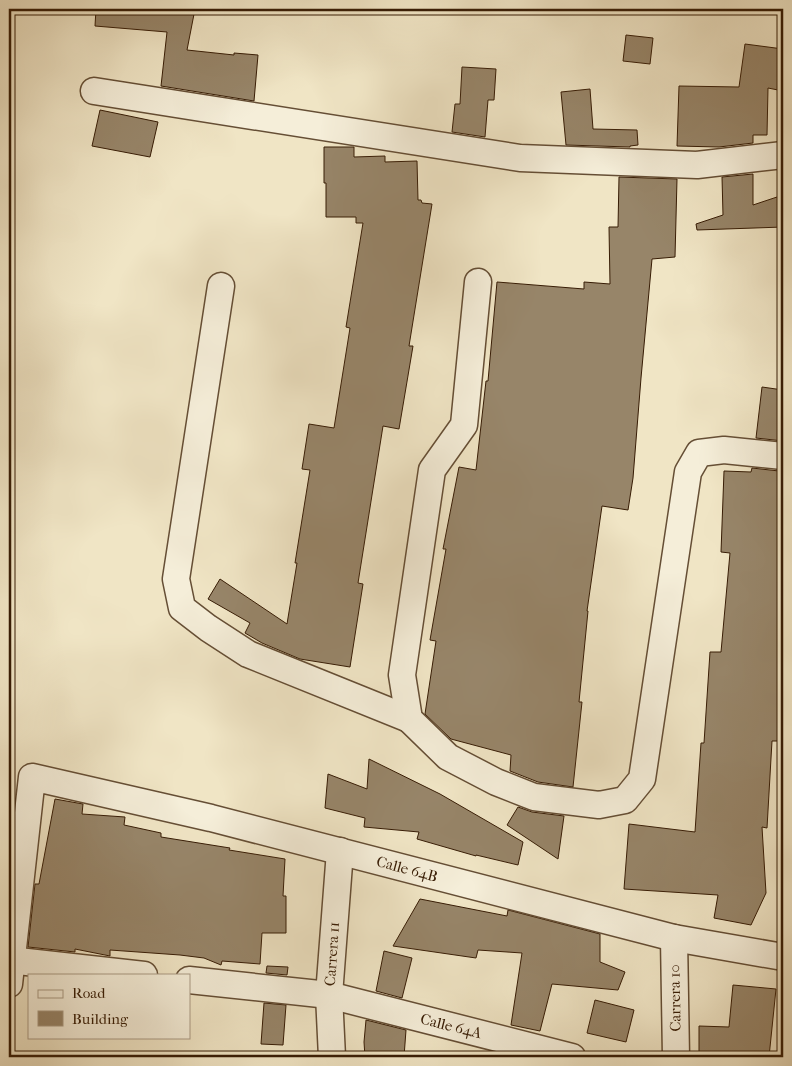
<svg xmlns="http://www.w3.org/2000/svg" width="792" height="1066" font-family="'IM FELL French Canon',serif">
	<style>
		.building { fill: #978569; stroke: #371c05 }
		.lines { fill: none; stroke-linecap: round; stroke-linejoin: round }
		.minor-casing { stroke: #654e35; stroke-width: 29 }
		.minor { stroke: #f5eed9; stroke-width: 26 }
		.labels { text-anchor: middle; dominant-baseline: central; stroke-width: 5; stroke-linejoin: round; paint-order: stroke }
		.street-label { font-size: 15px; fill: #371c05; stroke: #f5eed9 }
	</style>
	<rect width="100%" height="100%" fill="#f0e5c5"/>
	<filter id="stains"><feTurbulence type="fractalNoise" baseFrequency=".004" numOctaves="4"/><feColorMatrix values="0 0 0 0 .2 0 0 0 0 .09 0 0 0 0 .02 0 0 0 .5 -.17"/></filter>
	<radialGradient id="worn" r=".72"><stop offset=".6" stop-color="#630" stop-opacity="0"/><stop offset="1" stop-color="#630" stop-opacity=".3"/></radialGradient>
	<g class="building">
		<path d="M 96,9 L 195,9 L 187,50 L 234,55 L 234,53 L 258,55 L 254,101 L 161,86 L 167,32 L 95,26 Z"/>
		<path d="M 626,35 L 653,38 L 650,64 L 623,61 Z"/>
		<path d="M 745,44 L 783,49 L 783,91 L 768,88 L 767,135 L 753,135 L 753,143 L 719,147 L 677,146 L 679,86 L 739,87 Z"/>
		<path d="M 462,67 L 496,69 L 494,100 L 488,100 L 485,137 L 452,132 L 455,104 L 460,104 Z"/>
		<path d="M 590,89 L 593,129 L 637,130 L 638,145 L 630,146 L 630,147 L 566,145 L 561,92 Z"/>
		<path d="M 100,110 L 158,122 L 150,157 L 92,146 Z"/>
		<path d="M 324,147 L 354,147 L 354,157 L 385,156 L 385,162 L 417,161 L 418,200 L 421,200 L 422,203 L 432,204 L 409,346 L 413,346 L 399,429 L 383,426 L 358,583 L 363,584 L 350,667 L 300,659 L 262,643 L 245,633 L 250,623 L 208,599 L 220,579 L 287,624 L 297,563 L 295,563 L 310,470 L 302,469 L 309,424 L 334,428 L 350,328 L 346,327 L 363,223 L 356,223 L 356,217 L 326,217 L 326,183 L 324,183 Z"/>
		<path d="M 753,174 L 753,205 L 783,195 L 783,227 L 697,230 L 696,224 L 723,215 L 722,177 Z"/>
		<path d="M 619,177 L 677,179 L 675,257 L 652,259 L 641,378 L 633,478 L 628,510 L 602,506 L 587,611 L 588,611 L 579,702 L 582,702 L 573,787 L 538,782 L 510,771 L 511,755 L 451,739 L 425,714 L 436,641 L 430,640 L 446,549 L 443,549 L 459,467 L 476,470 L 486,381 L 488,381 L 497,282 L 584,289 L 584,282 L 610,284 L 609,227 L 618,227 Z"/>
		<path d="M 762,387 L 783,390 L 783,441 L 756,438 Z"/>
		<path d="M 752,468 L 779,471 L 779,473 L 783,474 L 783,634 L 780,668 L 783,668 L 783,674 L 779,741 L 772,741 L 767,828 L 762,827 L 766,893 L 751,925 L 714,918 L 718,895 L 624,889 L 629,824 L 695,832 L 701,743 L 704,743 L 710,652 L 721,652 L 730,553 L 721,552 L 724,471 L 751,472 Z"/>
		<path d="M 369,759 L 440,794 L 523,842 L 518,865 L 476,855 L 476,856 L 417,839 L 419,832 L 364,827 L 365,818 L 325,808 L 328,774 L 367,789 Z"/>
		<path d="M 55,799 L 83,804 L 82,814 L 125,817 L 124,825 L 161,833 L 161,837 L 230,848 L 229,850 L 285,859 L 283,896 L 286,896 L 286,933 L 262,933 L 260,964 L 222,961 L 221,965 L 204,958 L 180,955 L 110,950 L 110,956 L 75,949 L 75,952 L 28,947 L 35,884 L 39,884 Z"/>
		<path d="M 518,807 L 532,812 L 564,816 L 558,859 L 507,825 Z"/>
		<path d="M 420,899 L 507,916 L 508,910 L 600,934 L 600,962 L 625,972 L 618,990 L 552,984 L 540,1031 L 511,1025 L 522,953 L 478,950 L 476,958 L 393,946 Z"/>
		<path d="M 384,951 L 412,958 L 402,998 L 376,991 Z"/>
		<path d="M 267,966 L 288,967 L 287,975 L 266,973 Z"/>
		<path d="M 733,985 L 776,989 L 769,1057 L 699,1057 L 699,1026 L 729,1027 Z"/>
		<path d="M 595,1000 L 634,1010 L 626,1042 L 587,1033 Z"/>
		<path d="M 264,1003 L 286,1005 L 283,1045 L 261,1044 Z"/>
		<path d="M 366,1020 L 406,1030 L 404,1057 L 365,1057 L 364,1042 Z"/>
	</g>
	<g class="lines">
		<defs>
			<g id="minor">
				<path d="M 94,91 L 520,158 L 697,165 L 783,155"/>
				<path d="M 478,282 L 464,425 L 432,470 L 402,675 L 409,719 L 448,757 L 496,782 L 534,797 L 599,805 L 625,800 L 642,779 L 688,472 L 699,453 L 724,450 L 783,456"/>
				<path d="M 221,286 L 176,579 L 182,608 L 208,628 L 248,654 L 409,719"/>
				<path d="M 674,938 L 676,1057"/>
				<path d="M 9,960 L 144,975"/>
				<path d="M 189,980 L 329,995 L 572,1057"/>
				<path d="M 9,984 L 32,777 L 211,818 L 674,938 L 783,957"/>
				<path d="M 332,1057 L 329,995 L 340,851"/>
			</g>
		</defs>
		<use href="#minor" class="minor-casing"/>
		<use href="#minor" class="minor"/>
	</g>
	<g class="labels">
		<g class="street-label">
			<text transform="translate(407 869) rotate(15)">Calle 64B</text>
			<text transform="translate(332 954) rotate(-86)">Carrera 11</text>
			<text transform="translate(675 998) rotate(-91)">Carrera 10</text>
			<text transform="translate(451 1026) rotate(14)">Calle 64A</text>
		</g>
	</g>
	<rect width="792" height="1066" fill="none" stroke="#f0e5c5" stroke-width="30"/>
	<rect x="10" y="10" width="772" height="1046" fill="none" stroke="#371c05" stroke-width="2.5"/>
	<rect x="15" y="15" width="762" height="1036" fill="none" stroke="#371c05"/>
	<rect x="28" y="974" width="162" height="65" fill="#f5eed9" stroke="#a99a84"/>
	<rect x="38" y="990" width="25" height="8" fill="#f5eed9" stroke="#a99a84"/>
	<text x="72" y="998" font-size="15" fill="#371c05">Road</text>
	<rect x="38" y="1011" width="25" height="15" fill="#978569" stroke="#a99a84"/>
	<text x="72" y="1024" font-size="15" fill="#371c05">Building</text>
	<rect width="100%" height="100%" filter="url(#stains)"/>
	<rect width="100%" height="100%" fill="url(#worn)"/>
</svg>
